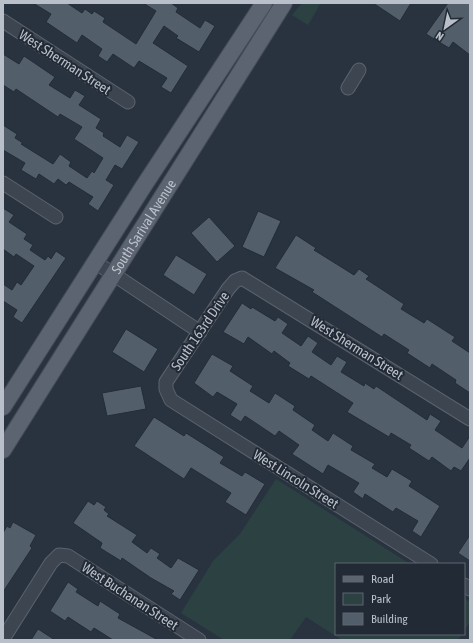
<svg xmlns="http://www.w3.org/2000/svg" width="473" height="643" font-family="'Asap Condensed',sans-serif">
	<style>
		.green { fill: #2c4142 }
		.building { fill: #525e6a; stroke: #232c37 }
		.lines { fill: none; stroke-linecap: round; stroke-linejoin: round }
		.minor-casing { stroke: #5b636d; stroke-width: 15 }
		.major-casing { stroke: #464e59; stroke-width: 18 }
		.minor { stroke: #3d4550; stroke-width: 13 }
		.major { stroke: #5b6470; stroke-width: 16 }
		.labels { text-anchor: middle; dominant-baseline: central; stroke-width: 4; stroke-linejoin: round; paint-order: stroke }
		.street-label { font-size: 14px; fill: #bac0ca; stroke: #212a35 }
	</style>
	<rect width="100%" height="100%" fill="#293340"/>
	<g class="green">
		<path d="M 302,3 L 321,3 L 308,25 L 292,15 Z"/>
		<path d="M 276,479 L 410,564 L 336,564 L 336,634 L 462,634 L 458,640 L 342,640 L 306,617 L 290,640 L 224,640 L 181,613 L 213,561 L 240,534 Z"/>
		<path d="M 464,598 L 470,602 L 470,622 L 464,631 Z"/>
	</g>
	<g class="building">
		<path d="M 33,3 L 67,3 L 82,13 L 85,9 L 92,14 L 94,11 L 105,18 L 103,22 L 136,44 L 156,11 L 143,3 L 171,3 L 178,8 L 176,12 L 200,28 L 205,20 L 215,26 L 199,52 L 176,38 L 178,36 L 164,26 L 153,43 L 188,66 L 171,93 L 161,87 L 167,78 L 139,61 L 134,68 L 113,54 L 107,62 L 98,56 L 102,49 L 82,35 L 77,43 L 46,22 L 51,14 Z"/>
		<path d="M 373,3 L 411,3 L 400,21 Z"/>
		<path d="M 448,3 L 470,3 L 470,55 L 453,42 L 449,48 L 426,34 Z"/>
		<path d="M 3,54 L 19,64 L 24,56 L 33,62 L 55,77 L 49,85 L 70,98 L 75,90 L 85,96 L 79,105 L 101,119 L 96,128 L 104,133 L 103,136 L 120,147 L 127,135 L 139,142 L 122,169 L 115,165 L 106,180 L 114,185 L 98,211 L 88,204 L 93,197 L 69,182 L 66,185 L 58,179 L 54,184 L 39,174 L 36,179 L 21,170 L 25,163 L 3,150 L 3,125 L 17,134 L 15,138 L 23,143 L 21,144 L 53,164 L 60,154 L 71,162 L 69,166 L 87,178 L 92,171 L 94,173 L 103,158 L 74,139 L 82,127 L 60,114 L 58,117 L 16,89 L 14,92 L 3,85 Z"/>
		<path d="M 3,208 L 14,215 L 9,222 L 27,234 L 24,239 L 33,245 L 30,250 L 45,260 L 48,256 L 51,259 L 56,251 L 66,258 L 22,323 L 13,317 L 17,310 L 3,301 L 3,284 L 12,290 L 17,282 L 21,285 L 34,266 L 16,254 L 14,257 L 3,249 Z"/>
		<path d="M 258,211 L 281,221 L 264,257 L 242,247 Z"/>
		<path d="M 209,217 L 235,246 L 217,262 L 191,233 Z"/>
		<path d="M 296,235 L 316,248 L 314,250 L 354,275 L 359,269 L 369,276 L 366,279 L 404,304 L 401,309 L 424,323 L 427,319 L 455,337 L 452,341 L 470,353 L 470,393 L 455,383 L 456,380 L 432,364 L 430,368 L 407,353 L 409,350 L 384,334 L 382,337 L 312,292 L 314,290 L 275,268 Z"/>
		<path d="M 176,255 L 207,274 L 194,295 L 163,275 Z"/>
		<path d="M 242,303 L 251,309 L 252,307 L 275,321 L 278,317 L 288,324 L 282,333 L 301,346 L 308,336 L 318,343 L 312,352 L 331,365 L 337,356 L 347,362 L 341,372 L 364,386 L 365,383 L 374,389 L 376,386 L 427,420 L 430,414 L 441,421 L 435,430 L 462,448 L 470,436 L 470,458 L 461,471 L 454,467 L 451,471 L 432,457 L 429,461 L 409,448 L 411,445 L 391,433 L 389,437 L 347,412 L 353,403 L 311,376 L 309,379 L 288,366 L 290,363 L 274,351 L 272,354 L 248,337 L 244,344 L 223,332 Z"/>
		<path d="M 126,329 L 158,349 L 144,372 L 112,352 Z"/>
		<path d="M 212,354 L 233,366 L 230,371 L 253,386 L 250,391 L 269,403 L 275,393 L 295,406 L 293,410 L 315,425 L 312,430 L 328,441 L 333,433 L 353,446 L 351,450 L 375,464 L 372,468 L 387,477 L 392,469 L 412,481 L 409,486 L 440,506 L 421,537 L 412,531 L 418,521 L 396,508 L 393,512 L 365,494 L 363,499 L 353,492 L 359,483 L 328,465 L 323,474 L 292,454 L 299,445 L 279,431 L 275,436 L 245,416 L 241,422 L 230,415 L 237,404 L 217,392 L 213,397 L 194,383 Z"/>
		<path d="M 141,386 L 146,409 L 107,416 L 102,393 Z"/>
		<path d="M 154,417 L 184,436 L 186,433 L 224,457 L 220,463 L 242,476 L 245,472 L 265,484 L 246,515 L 225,502 L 231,493 L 191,468 L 184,479 L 134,446 Z"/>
		<path d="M 88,501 L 94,505 L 97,501 L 106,507 L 104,510 L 109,514 L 107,516 L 137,535 L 132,542 L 147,553 L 151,548 L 160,554 L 157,558 L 171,568 L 178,558 L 199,570 L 180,600 L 171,594 L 174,591 L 151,578 L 122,558 L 121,561 L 100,548 L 102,543 L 73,523 Z"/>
		<path d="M 13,522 L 36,535 L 30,546 L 32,548 L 3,592 L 3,533 L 7,526 L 10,528 Z"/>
		<path d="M 470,535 L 470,561 L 458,553 Z"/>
		<path d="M 68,582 L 78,589 L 76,592 L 98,606 L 100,601 L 120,614 L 118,618 L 158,640 L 113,640 L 94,628 L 91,632 L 68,617 L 65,621 L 50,611 Z"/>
		<path d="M 38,629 L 55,640 L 31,640 Z"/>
	</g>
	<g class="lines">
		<defs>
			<g id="minor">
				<path d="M 3,21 L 128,102"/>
				<path d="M 348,88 L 359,70"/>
				<path d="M 3,183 L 56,217"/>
				<path d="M 95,262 L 200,332"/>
				<path d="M 431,564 L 171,400 L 166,389 L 166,382 L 228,289 L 235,281 L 242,278 L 470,419"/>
				<path d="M 464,585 L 470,589"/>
				<path d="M 3,639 L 51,563 L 59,555 L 68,556 L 199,640"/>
			</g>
			<g id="major">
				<path d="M 3,407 L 143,187 L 264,3"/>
				<path id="s1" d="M 3,450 L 284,3"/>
			</g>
		</defs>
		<use href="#minor" class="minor-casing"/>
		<use href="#major" class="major-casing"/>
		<use href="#minor" class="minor"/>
		<use href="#major" class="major"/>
	</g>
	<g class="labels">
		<g class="street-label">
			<text transform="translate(65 62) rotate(33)">West Sherman Street</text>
			<text stroke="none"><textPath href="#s1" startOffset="264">South Sarival Avenue</textPath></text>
			<text transform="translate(200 331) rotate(-56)">South 163rd Drive</text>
			<text transform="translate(357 348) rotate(32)">West Sherman Street</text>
			<text transform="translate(296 479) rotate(32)">West Lincoln Street</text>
			<text transform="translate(130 596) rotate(33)">West Buchanan Street</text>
		</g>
	</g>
	<rect width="473" height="643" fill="none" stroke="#bac0ca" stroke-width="8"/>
	<rect x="335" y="563" width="130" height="72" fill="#212a35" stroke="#5e6671"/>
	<rect x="343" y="576" width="20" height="6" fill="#5b6470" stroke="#5e6671"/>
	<text x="371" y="583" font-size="12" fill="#bac0ca">Road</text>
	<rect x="343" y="593" width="20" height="12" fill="#2c4142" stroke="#5e6671"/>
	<text x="371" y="603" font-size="12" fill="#bac0ca">Park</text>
	<rect x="343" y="613" width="20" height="12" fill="#525e6a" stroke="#5e6671"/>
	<text x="371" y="623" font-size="12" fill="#bac0ca">Building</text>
	<g transform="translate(445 28) rotate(213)" stroke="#212a35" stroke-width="3" paint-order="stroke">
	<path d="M0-3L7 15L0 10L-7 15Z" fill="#bac0ca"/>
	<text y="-6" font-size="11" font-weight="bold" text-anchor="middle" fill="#bac0ca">N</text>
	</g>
</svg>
